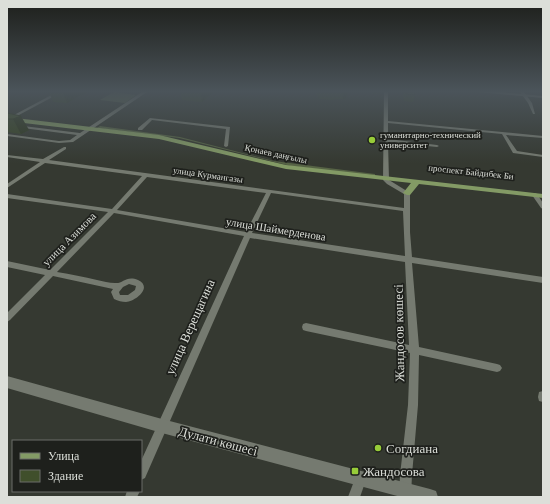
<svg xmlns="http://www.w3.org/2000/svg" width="550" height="504" font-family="'Times New Roman',serif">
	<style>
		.green { fill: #566345 }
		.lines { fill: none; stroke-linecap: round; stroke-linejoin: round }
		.minor { fill: #757a70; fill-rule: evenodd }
		.secondary { fill: #757a70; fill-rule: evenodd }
		.primary { fill: #839a65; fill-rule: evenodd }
		.wall { fill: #374425 }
		.shaded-wall { fill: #2d371e }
		.building { fill: #404f2b; stroke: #2d371e }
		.poi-dot { fill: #97cc39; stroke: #1e201c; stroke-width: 1.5 }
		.labels { text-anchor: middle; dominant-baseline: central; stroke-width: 3.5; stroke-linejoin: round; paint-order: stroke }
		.far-poi-label { font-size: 9px; fill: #dcdfd9; stroke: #1e201c; text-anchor: start }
		.far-street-label { font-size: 9px; fill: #dcdfd9; stroke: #1e201c }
		.street-label { font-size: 11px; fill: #dcdfd9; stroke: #1e201c }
		.near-street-label { font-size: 13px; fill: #dcdfd9; stroke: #1e201c }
		.near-poi-label { font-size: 13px; fill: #dcdfd9; stroke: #1e201c; text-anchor: start }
	</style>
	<rect width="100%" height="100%" fill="#353931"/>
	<g class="green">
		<path d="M 114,92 L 136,95 L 125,103 L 100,100 Z"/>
		<path d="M 100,126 L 180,137 L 274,161 L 375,174 L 375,176 L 291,166 L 179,138 L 97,128 Z"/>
	</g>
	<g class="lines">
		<g class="minor">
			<path d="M 57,92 L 62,92 L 17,116 L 14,115 Z"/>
			<path d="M 142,92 L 147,92 L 73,142 L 59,143 L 7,136 L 7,134 L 59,141 L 70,140 L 77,135 L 7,126 L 7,124 L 80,133 Z"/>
			<path d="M 384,92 L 388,92 L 388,121 L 543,136 L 543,138 L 506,135 L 517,151 L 543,155 L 543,157 L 513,153 L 502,134 L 388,123 L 388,139 L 437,145 L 439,146 L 437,147 L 388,142 L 389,180 L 410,193 L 410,232 L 412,257 L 543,277 L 543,283 L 412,263 L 419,347 L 497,364 L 500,365 L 502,368 L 500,371 L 497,372 L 419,355 L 418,405 L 412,475 L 411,497 L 399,497 L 400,475 L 408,405 L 410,353 L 306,331 L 303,330 L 302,327 L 303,324 L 306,323 L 409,345 L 405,262 L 250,238 L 145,478 L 141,480 L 141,461 L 244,236 L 114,213 L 57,272 C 71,274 84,277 97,280 C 103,281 109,283 115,283 C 123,284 126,275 138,280 C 153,287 136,301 126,302 C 122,302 118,301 114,299 L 111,292 L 113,289 L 53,276 L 10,320 L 7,322 L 7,313 L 45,275 L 7,267 L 7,261 L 50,270 L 108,212 L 7,198 L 7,194 L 112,209 L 142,176 L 45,163 L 7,188 L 7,184 L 40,162 L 7,157 L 7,155 L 43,159 L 64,147 L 66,147 L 66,149 L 49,160 L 404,208 L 404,194 L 387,184 L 383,180 ZM 147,177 L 266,193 L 246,232 L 117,210 ZM 271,193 L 403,211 L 405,256 L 252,233 ZM 129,284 L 136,286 L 135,290 L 128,295 L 120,295 L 119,292 L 123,287 Z"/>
			<path d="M 520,92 L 524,92 L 532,103 L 535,114 L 533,114 L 528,103 Z"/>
			<path d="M 150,118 L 230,127 L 228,146 L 226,147 L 224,146 L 226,129 L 152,120 L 142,130 L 138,130 L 138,128 Z"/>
			<path d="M 535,193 L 537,194 L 543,203 L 543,209 L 541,208 L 532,195 Z"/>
			<path d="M 543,391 L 543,402 L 539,401 L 538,397 L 539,392 Z"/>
			<path d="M 360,474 L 364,476 L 366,480 L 360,497 L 348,497 L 356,476 Z"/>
			<path d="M 127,491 L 140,491 L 137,497 L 125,497 Z"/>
		</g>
		<g class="secondary">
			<path d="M 478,92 L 500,92 L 543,96 L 543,98 Z"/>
			<path d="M 7,376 L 162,419 L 430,489 L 436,491 L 438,497 L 401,497 L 162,433 L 7,388 Z"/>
		</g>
		<path class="primary" d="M 7,117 L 159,135 L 286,165 L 543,194 L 543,198 L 419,184 L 410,195 L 407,195 L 403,193 L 411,183 L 286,169 L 159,139 L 7,121 Z"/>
	</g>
	<g class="wall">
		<path d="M 49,92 L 87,92 L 67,103 L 53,102 Z"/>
		<path d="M 175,92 L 212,92 L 212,93 L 202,102 L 182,100 L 181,93 L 175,93 Z"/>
		<path d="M 316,92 L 348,92 L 346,98 L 343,99 L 334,99 L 334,100 L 319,99 L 316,94 Z"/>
		<path d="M 372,92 L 380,92 L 379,94 L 372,94 Z"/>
		<path d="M 403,92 L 414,92 L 415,95 L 413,102 L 404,101 Z"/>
		<path d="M 7,113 L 29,130 L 21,134 L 7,132 Z"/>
	</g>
	<g class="shaded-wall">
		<path d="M 63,92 L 87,92 L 67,103 Z"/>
		<path d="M 202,92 L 212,92 L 212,93 L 202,102 L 201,93 Z"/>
		<path d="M 344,92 L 348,92 L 346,98 L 343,99 Z"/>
		<path d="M 21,116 L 29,130 L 21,134 L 13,119 Z"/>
	</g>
	<g class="building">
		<path d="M 405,92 L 414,92 L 415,95 L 406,94 Z"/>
		<path d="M 7,113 L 21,116 L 13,119 L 7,119 Z"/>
	</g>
	<linearGradient id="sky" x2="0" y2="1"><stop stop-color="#1d1f1b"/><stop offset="0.56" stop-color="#4b545a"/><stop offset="1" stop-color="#4b545a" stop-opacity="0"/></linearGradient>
	<rect width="550" height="163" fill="url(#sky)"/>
	<g class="poi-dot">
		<circle cx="372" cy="140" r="4"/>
		<circle cx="378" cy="448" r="4"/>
		<rect x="351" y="467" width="8" height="8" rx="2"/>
	</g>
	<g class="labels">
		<g class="far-poi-label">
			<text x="380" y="135">гуманитарно-технический<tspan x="380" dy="10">университет</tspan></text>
		</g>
		<g class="far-street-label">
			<text transform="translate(276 154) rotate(12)">Қонаев даңғылы</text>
			<text transform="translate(471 172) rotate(6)">проспект Байдибек Би</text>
			<text transform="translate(208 175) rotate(8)">улица Курмангазы</text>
		</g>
		<g class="street-label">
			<text transform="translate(276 229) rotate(9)">улица Шаймерденова</text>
			<text transform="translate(69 239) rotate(-45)">улица Азимова</text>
		</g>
		<g class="near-street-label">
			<text transform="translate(190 327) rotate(-66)">улица Верещагина</text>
			<text transform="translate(399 333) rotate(-91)">Жандосов көшесі</text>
			<text transform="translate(218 441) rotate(15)">Дулати көшесі</text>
		</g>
		<g class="near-poi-label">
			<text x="386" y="448">Согдиана</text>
			<text x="363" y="471">Жандосова</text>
		</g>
	</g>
	<rect width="550" height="504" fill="none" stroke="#dcdfd9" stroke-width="16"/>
	<rect x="12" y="440" width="130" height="52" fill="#1e201c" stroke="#6a6c68"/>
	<rect x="20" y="453" width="20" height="6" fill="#839a65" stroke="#6a6c68"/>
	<text x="48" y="460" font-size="12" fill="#dcdfd9">Улица</text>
	<rect x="20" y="470" width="20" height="12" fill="#404f2b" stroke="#6a6c68"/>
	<text x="48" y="480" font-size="12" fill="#dcdfd9">Здание</text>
</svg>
